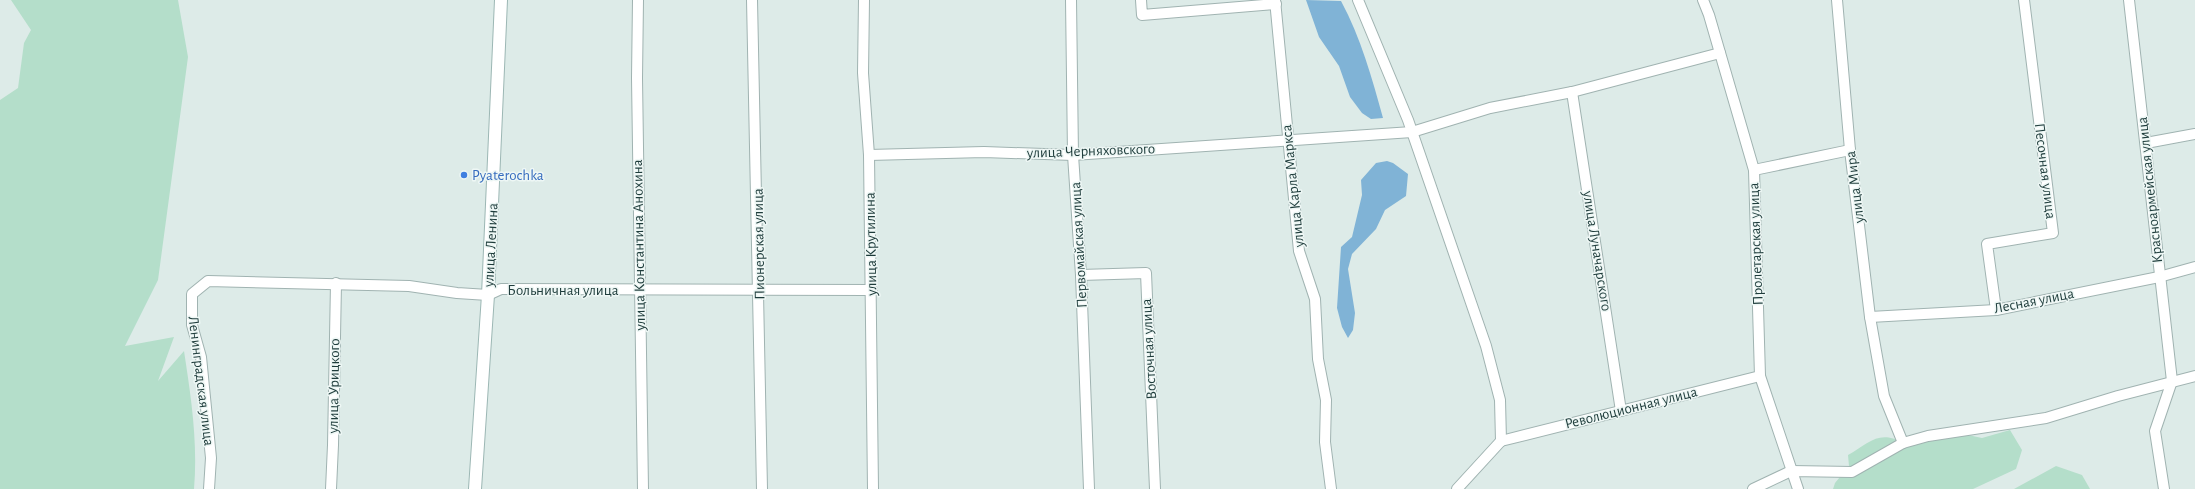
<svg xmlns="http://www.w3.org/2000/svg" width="2195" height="489" font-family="'Alegreya Sans',sans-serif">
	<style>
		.green { fill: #b4deca }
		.water { fill: #80b3d6 }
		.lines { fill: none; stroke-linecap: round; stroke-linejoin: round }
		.minor-casing { stroke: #a0b3b1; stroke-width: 12 }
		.secondary-casing { stroke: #9cb7b4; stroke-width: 14 }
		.minor { stroke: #fff; stroke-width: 10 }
		.secondary { stroke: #fff; stroke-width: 12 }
		.shop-dot { fill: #3f7fe0; stroke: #eef7f5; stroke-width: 1.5 }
		.labels { text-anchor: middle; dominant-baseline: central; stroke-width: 3; stroke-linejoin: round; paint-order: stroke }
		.street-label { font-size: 15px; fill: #1e3c3b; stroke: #eef7f5 }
		.shop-label { font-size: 15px; fill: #366cbe; stroke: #eef7f5; text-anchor: start }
	</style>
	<rect width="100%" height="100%" fill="#ddebe8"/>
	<g class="green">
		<path d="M 11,0 L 178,0 L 188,57 L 158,280 L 125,346 L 174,337 L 158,381 L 184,351 C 191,397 198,442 194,489 L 0,489 L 0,100 L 18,88 L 24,43 L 31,30 Z"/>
		<path d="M 2010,430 L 2022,450 L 2016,469 L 1973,489 L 1833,489 L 1835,483 L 1849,466 L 1848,455 C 1869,443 1879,429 1903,443 L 1954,432 L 1982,438 Z"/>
		<path d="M 2056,466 L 2082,475 L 2090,489 L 2014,489 Z"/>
	</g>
	<g class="water">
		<path d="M 1306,0 L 1341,1 C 1361,38 1372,78 1383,118 L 1371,119 L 1362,113 L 1350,97 L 1339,66 L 1319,37 Z"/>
		<path d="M 1387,161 L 1393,163 L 1408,174 L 1406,196 L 1385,210 L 1376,229 L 1352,254 L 1348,269 L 1355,313 L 1353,330 L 1348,338 L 1342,327 L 1337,308 L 1341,247 L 1352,237 L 1362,195 L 1361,180 L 1376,163 Z"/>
	</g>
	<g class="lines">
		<defs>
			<g id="minor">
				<path d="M 638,0 L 637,78 L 643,489"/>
				<path d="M 752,0 L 762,489"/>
				<path d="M 864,0 L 863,73 L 869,155 L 873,489"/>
				<path d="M 1071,0 L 1073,155 L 1081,275 L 1089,489"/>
				<path d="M 1141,0 L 1142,15 L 1276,4"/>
				<path d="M 1275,0 L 1299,251 L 1315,299 L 1318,359 L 1326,400 L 1325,442 L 1331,489"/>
				<path d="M 1358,0 L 1408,120 L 1486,346 L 1500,400 L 1501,441"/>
				<path d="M 1703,0 L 1709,15 L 1754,170 L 1760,376 L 1798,489"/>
				<path d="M 1837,0 L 1850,150 L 1870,317 L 1884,396 L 1903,443 L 1928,436 L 2046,418 L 2118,396 L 2195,376"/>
				<path d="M 2129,0 L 2172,381 L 2155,431 L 2164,489"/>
				<path d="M 1572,92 L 1621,411"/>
				<path d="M 2146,143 L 2195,134"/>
				<path d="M 869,155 L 984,152 L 1073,155 L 1412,132 L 1490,108 L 1572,92 L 1720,53"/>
				<path d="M 1754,170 L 1850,150"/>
				<path d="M 1081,275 L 1146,273 L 1155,489"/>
				<path d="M 1996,310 L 1987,244 L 2053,233 L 2024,0"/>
				<path d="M 1870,317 L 1996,310 L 2159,277 L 2195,267"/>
				<path d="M 1501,441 L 1760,376"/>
				<path d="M 209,489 L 211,458 L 201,357 L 192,325 L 192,294 L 208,281 L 409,286 L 457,293 L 488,295 L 501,289 L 872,290"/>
				<path d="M 331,489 L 333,445 L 336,283"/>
				<path d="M 1457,489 L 1501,441"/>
				<path d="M 1753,489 L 1791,471 L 1852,472 L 1903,443"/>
			</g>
			<path id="secondary" d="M 475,489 L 488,295 L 501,0"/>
		</defs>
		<use href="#minor" class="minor-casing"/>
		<use href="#secondary" class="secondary-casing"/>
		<use href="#minor" class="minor"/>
		<use href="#secondary" class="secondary"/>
	</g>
	<circle class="shop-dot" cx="464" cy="175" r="4"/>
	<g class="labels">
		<g class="street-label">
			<text transform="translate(1091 151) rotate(-2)">улица Черняховского</text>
			<text transform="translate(2045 171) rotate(83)">Песочная улица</text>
			<text transform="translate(1293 186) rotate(-96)">улица Карла Маркса</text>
			<text transform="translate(1855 187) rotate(-97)">улица Мира</text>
			<text transform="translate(2150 190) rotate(-96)">Красноармейская улица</text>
			<text transform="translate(759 244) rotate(-91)">Пионерская улица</text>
			<text transform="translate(871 244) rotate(-91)">улица Крутилина</text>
			<text transform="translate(1756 244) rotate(-92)">Пролетарская улица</text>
			<text transform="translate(491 245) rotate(-87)">улица Ленина</text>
			<text transform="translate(639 245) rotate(-91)">улица Константина Анохина</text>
			<text transform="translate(1079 245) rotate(-93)">Первомайская улица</text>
			<text transform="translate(1597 251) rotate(81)">улица Луначарского</text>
			<text x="563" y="290">Больничная улица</text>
			<text transform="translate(2034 301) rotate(-11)">Лесная улица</text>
			<text transform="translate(1149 349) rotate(-93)">Восточная улица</text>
			<text transform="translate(201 381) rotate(83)">Ленинградская улица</text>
			<text transform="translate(334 386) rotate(-89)">улица Урицкого</text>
			<text transform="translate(1631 408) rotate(-14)">Революционная улица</text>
		</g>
		<g class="shop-label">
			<text x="472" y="175">Pyaterochka</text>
		</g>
	</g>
</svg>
